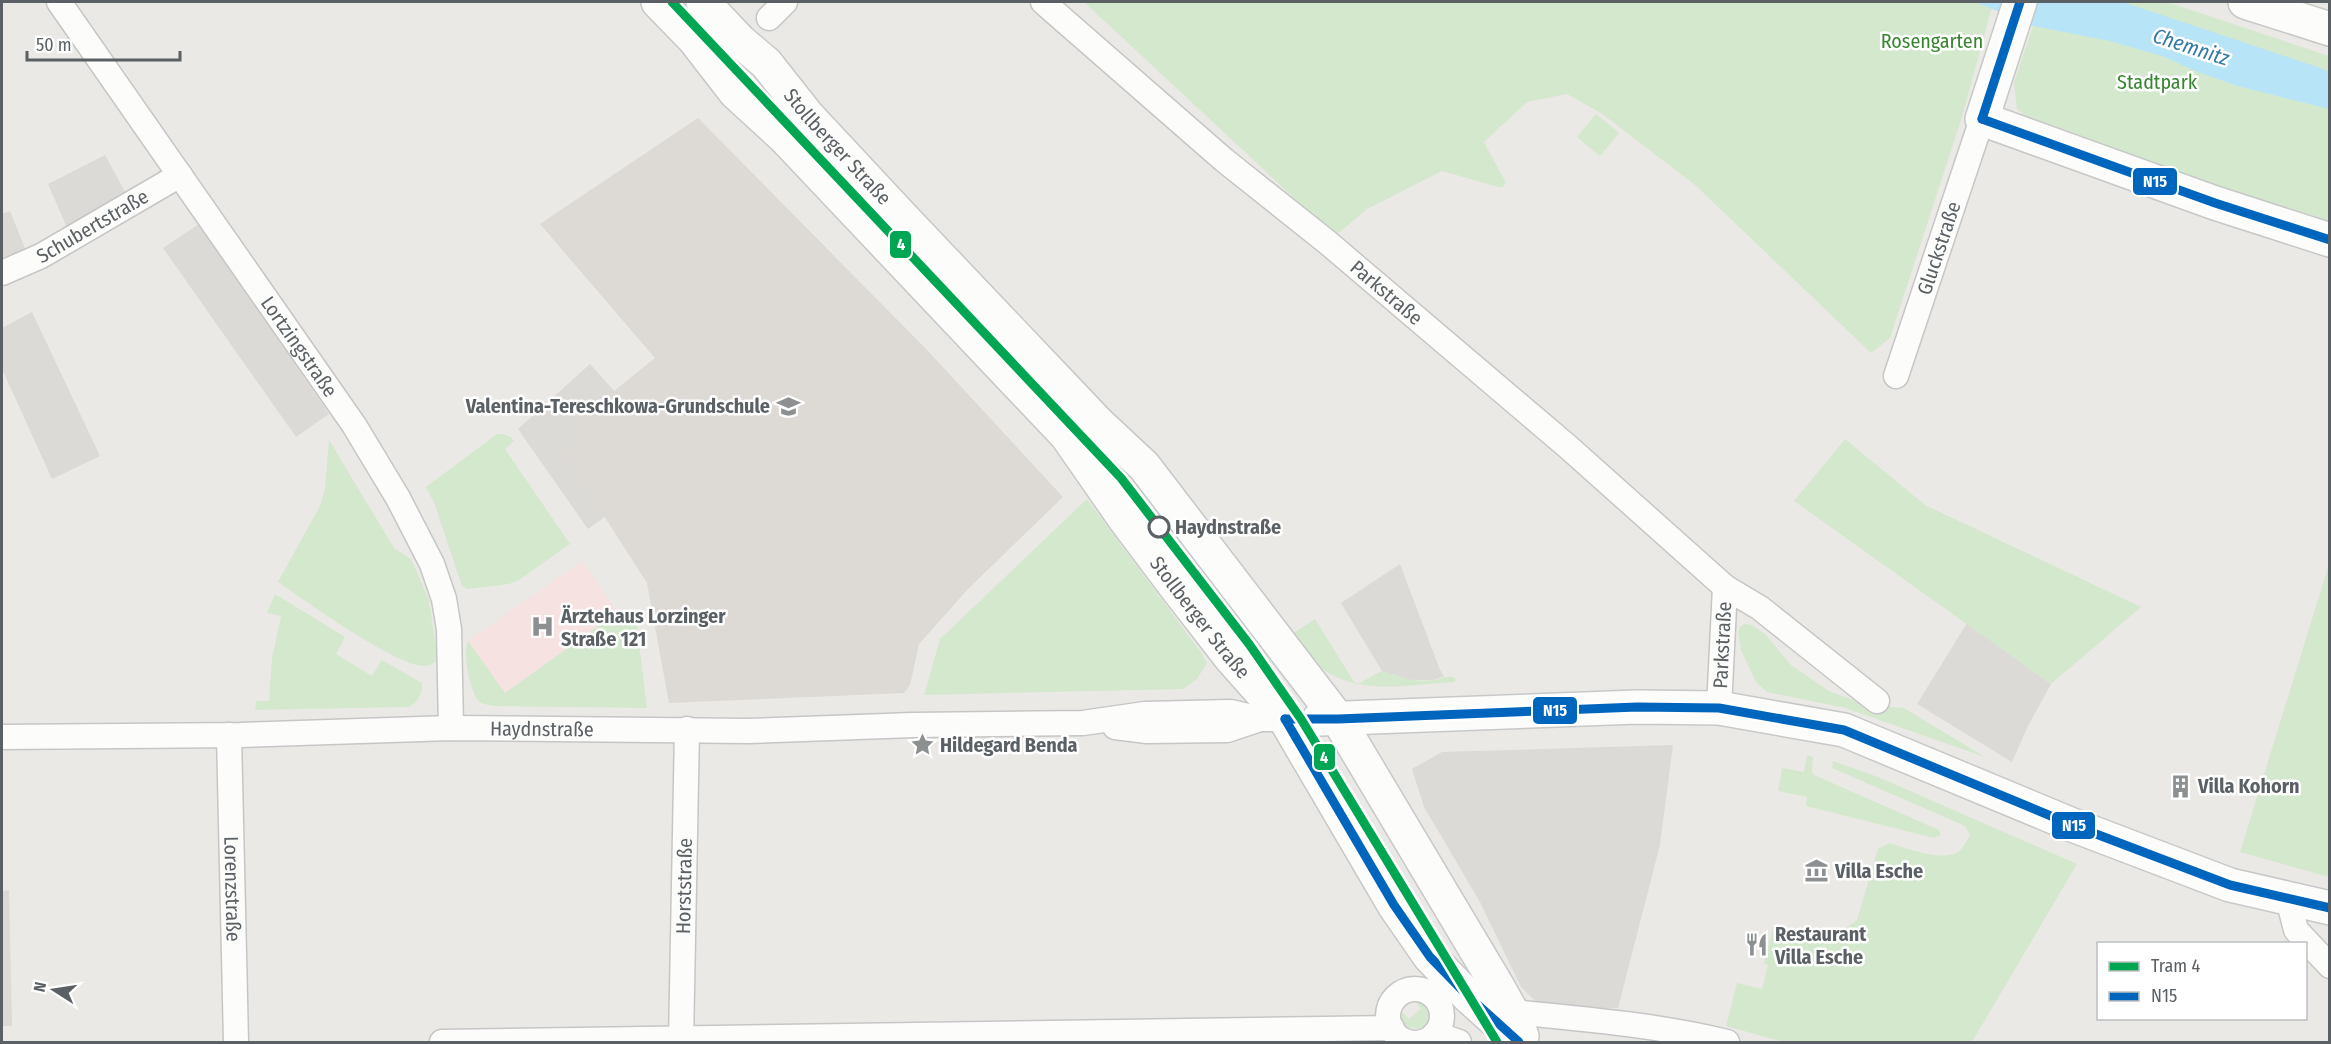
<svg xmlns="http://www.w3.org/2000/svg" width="2331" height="1044" font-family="'Fira Sans Condensed',sans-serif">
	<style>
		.industrial { fill: #dcdad6 }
		.education { fill: #ddd9d4 }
		.medical { fill: #f5e2e1 }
		.green { fill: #d4e8ce }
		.water { fill: #b7e5f7 }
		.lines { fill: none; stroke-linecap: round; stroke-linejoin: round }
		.street-casing { stroke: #c6c6c6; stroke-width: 27 }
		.secondary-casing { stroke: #c7c8c8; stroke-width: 36 }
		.street { stroke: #fcfcfb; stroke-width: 24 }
		.secondary { stroke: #fcfcfb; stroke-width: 33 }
		.bus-1-casing { stroke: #fff; stroke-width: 14 }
		.bus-1 { stroke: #0065bd; stroke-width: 9 }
		.tram-1-casing { stroke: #fff; stroke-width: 14 }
		.tram-1 { stroke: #00a651; stroke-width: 9 }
		.stop-dot { fill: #fff; stroke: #5a6064; stroke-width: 3 }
		.labels { text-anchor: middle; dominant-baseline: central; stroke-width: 5; stroke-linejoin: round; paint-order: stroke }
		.park-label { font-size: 20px; fill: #37862f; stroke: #fff }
		.street-label { font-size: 20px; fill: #5a6064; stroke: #fff }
		.poi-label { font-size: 20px; font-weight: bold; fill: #5a6064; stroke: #fff; text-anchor: start }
		.stop-label { font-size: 20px; font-weight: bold; fill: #5a6064; stroke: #fff; text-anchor: start }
		.water-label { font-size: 21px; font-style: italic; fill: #337aa5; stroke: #fff }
		.line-badge { stroke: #fff; stroke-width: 2 }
		.badge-label { font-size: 16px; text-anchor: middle; font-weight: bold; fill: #fff }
	</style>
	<rect width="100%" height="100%" fill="#ebe9e5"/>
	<g class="industrial">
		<path d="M 105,155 L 129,199 L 69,232 L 48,184 Z"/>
		<path d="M 10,211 L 28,256 L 2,267 L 2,214 Z"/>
		<path d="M 199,224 L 329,414 L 296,437 L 163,248 Z"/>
		<path d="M 32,312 L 100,456 L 52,479 L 2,369 L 2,328 Z"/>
		<path d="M 590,364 L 615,392 L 578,420 L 576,438 L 564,452 L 606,516 L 588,529 L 518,429 Z"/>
		<path d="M 1400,564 L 1440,670 L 1444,676 L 1433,680 L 1410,680 L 1382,671 L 1341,603 Z"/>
		<path d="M 1967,623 L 2051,684 L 2028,726 L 2012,762 L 1917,704 Z"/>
		<path d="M 1673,745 L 1660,845 L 1618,1008 L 1544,1010 L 1521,987 L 1480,902 L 1424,807 L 1412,769 L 1442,752 Z"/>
		<path d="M 9,890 L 12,1026 L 2,1026 L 2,891 Z"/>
	</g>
	<path class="education" d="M 698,118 L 928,351 L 1063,497 L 968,589 L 919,644 L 910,685 L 904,693 L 669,703 L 647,583 L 563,452 L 576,438 L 578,420 L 655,358 L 540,224 Z"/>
	<path class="medical" d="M 582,561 L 618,612 L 505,693 L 468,641 Z"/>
	<g class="green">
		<path d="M 1084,2 L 1974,2 L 1992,7 L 1962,117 L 1890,338 L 1871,353 L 1695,185 L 1601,113 L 1567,94 L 1527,102 L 1484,142 L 1506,183 L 1502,188 L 1442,171 L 1367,209 L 1335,236 Z"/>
		<path d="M 2041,2 L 2167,2 L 2329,56 L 2329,222 L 2044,128 L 2032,122 L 2017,109 L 2014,83 Z"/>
		<path d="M 1596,114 L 1619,133 L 1600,156 L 1577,137 Z"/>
		<path d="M 497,434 C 504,434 510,435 514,441 L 505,449 L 570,544 L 519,580 L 509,584 L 467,589 L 462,586 L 435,505 L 426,487 Z"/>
		<path d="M 1845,439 L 1925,505 L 2141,607 L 2051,684 L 1794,501 Z"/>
		<path d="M 329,440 L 394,548 L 411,559 L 429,600 L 438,661 C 434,663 428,666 424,666 C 396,666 304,600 278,582 L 320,506 L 325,489 Z"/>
		<path d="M 1087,499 L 1200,651 L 1207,663 L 1197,679 L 1183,689 L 924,695 L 940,639 Z"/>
		<path d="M 2329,564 L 2330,877 L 2329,877 L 2240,852 Z"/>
		<path d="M 275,594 L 345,637 L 336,654 L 372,676 L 382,660 L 422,683 C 423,694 418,701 409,707 L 255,710 L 256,701 L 269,701 L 272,658 L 281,616 L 267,613 Z"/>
		<path d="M 618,612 L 629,615 L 637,627 L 647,708 L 494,706 C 489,705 483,704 480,702 C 470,694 462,652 468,641 L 505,693 Z"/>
		<path d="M 1315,619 L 1356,685 L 1382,671 C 1398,676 1415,683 1433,680 C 1442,679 1447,674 1456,679 L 1454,682 C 1415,684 1370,694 1334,676 C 1317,668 1301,649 1287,637 Z"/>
		<path d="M 1745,624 L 1752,625 L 1766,635 L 1791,665 L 1829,691 L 1867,705 L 1904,708 L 1985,757 L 1845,708 L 1767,692 L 1756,682 L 1741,650 L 1738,632 L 1741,626 Z"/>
		<path d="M 1807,755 L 1813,757 L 1812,772 L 1814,775 L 1939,830 L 1941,835 L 1934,838 L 1806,806 L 1807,797 L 1778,791 L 1782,768 L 1804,772 Z"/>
		<path d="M 1833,761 L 1878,777 L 2077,864 L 1972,1042 L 1784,1042 L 1726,1026 L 1737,983 L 1762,989 L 1768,965 L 1764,964 L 1773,927 L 1814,935 L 1836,936 L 1857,920 L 1878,849 L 1890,843 C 1905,848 1945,863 1959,851 C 1963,848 1967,840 1970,835 L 1965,826 L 1832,768 Z"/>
		<path d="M 1414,1000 C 1431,1000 1440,1020 1424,1027 C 1418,1029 1409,1027 1403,1028 L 1397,1020 L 1402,1012 L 1409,1019 L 1421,1009 Z"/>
	</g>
	<path class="water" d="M 1975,2 L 2123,2 L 2329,71 L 2329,109 L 2238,86 L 2200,73 L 2162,56 L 2110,41 L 2033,26 Z"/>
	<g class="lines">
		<defs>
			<g id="street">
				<path id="s1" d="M 59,2 L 354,425 L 398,498 L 432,564 L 444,599 L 449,629 L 451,728"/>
				<path id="s2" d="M 1043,2 L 1224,160 L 1327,242 L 1567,446 L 1725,587 L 1760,608 L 1877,701"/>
				<path d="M 769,18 L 785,2"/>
				<path id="s3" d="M 2,273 L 41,256 L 180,175"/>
				<path id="s4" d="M 1896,376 L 1982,119"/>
				<path id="s5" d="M 1719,708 L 1725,587"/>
				<path d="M 1115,727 L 1147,731 L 1227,730 L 1260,719"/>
				<path id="s6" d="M 229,735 L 236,1042"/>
				<path id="s7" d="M 2,737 L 240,735 L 451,728 L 749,731 L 913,725 L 1083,723 L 1145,714 L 1231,712 L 1260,719 L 1285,719"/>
				<path d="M 2288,899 L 2296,930 L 2330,966"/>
				<circle cx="1415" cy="1016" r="27"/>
				<path d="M 1512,1012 C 1584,1019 1657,1025 1727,1042"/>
				<path d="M 1435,1034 L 1459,1042"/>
				<path d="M 442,1042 L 1392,1028"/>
				<path id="s8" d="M 681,1042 L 687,729"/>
			</g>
			<g id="secondary">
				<path id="s9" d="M 658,2 L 694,39 L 735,92 L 784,137 L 1067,436 L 1124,518 L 1175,586 L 1230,657 L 1285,719 L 1394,905 L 1430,957 L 1468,996 L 1519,1042"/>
				<path id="s10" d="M 703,2 L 741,42 L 766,63 L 807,115 L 905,220 L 1098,423 L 1144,466 L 1338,719 L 1498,987 L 1512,1012 L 1522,1036"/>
				<path d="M 2020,2 L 1982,119 L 2215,203 L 2330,240"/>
				<path d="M 2245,2 L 2330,29"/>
				<path d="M 1319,719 L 1637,707 L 1719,708 L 1844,730 L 2075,826 L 2230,885 L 2330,908"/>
			</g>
		</defs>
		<use href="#street" class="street-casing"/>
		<use href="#secondary" class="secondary-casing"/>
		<use href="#street" class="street"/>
		<use href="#secondary" class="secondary"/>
		<defs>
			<g id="bus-1">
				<path d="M 1982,119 L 2215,203 L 2330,240"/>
				<path d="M 1982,119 L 2020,2"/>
				<path d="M 1285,719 L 1338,719 L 1637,707 L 1719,708 L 1844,730 L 2075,826 L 2230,885 L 2330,908"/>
				<path d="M 1285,719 L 1394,905 L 1430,957 L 1468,996 L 1519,1042"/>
			</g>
		</defs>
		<use href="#bus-1" class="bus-1-casing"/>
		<use href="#bus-1" class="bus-1"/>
		<defs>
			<path id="tram-1" d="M 672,2 L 1121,478 L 1249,644 L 1301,719 L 1497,1042"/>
		</defs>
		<use href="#tram-1" class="tram-1-casing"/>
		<use href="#tram-1" class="tram-1"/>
	</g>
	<defs>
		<symbol id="school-bare" viewBox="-9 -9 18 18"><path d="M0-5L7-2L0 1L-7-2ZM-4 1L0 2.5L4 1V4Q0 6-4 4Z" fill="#8d9091" stroke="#fff" stroke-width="2.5" paint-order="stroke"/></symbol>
		<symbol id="hospital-bare" viewBox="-9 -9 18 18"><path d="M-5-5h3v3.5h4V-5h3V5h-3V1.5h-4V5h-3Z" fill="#8d9091" stroke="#fff" stroke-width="2.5" paint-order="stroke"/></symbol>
		<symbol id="sight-bare" viewBox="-9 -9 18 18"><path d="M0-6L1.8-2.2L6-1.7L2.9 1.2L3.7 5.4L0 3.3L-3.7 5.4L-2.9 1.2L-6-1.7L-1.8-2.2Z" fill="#8d9091" stroke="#fff" stroke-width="2.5" paint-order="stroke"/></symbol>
		<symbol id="building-bare" viewBox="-9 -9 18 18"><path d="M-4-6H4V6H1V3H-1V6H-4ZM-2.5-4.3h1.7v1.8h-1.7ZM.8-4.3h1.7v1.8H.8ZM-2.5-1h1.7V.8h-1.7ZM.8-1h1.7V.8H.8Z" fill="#8d9091" stroke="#fff" stroke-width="2.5" paint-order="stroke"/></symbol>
		<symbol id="museum-bare" viewBox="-9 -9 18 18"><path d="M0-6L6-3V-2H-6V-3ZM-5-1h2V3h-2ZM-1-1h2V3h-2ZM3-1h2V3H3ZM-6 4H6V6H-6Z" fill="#8d9091" stroke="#fff" stroke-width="2.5" paint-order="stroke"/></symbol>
		<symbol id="restaurant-bare" viewBox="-9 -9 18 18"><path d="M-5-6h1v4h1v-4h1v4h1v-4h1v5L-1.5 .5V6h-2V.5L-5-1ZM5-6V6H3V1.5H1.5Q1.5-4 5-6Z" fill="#8d9091" stroke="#fff" stroke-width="2.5" paint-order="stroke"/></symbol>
	</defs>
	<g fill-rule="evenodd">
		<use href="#school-bare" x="772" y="390" width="33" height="33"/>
		<use href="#hospital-bare" x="526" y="610" width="33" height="33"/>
		<use href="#sight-bare" x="906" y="728" width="33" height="33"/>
		<use href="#building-bare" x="2164" y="770" width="33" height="33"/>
		<use href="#museum-bare" x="1800" y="854" width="33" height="33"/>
		<use href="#restaurant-bare" x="1740" y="928" width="33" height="33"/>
	</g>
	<circle class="stop-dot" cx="1159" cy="527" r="10"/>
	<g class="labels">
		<g class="park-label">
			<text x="1932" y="41">Rosengarten</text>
			<text x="2157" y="82">Stadtpark</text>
		</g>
		<g class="street-label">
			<text stroke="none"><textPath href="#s10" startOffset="198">Stollberger Straße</textPath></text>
			<text stroke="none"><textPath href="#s3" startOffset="102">Schubertstraße</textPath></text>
			<text stroke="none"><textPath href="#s4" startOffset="135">Gluckstraße</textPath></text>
			<text stroke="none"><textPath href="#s2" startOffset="450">Parkstraße</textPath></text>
			<text stroke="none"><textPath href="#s1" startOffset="420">Lortzingstraße</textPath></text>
			<text stroke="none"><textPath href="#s9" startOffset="822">Stollberger Straße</textPath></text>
			<text stroke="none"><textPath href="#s5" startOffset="63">Parkstraße</textPath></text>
			<text stroke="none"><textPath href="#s7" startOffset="540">Haydnstraße</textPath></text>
			<text stroke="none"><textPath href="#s8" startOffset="156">Horststraße</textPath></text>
			<text stroke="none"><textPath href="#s6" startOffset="154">Lorenzstraße</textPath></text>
		</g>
		<g class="poi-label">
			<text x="770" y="406" text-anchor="end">Valentina-Tereschkowa-Grundschule</text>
			<text x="561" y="616">Ärztehaus Lorzinger<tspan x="561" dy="23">Straße 121</tspan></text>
			<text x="940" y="745">Hildegard Benda</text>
			<text x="2198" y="786">Villa Kohorn</text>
			<text x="1835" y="871">Villa Esche</text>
			<text x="1775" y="934">Restaurant<tspan x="1775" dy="23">Villa Esche</tspan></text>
		</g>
		<g class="stop-label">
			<text x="1175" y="527">Haydnstraße</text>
		</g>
		<g class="water-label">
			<text transform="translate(2191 47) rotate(18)">Chemnitz</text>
		</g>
	</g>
	<g class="line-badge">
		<rect x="2132" y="167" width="46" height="29" rx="6" fill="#0065bd"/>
		<rect x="889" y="230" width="23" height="29" rx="6" fill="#00a651"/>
		<rect x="1532" y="696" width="46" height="29" rx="6" fill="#0065bd"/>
		<rect x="1313" y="743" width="23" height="28" rx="6" fill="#00a651"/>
		<rect x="2051" y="811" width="45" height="29" rx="6" fill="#0065bd"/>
	</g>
	<g class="badge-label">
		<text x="2155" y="187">N15</text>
		<text x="901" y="250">4</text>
		<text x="1555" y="716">N15</text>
		<text x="1324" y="763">4</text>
		<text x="2074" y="831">N15</text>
	</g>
	<rect width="2331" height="1044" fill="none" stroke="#5a6064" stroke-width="6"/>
	<rect x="2097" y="942" width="210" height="78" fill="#ffffff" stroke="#bdbfc1" stroke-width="1.5"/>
	<rect x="2109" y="962" width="30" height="9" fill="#00a651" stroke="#bdbfc1" stroke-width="1.5"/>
	<text x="2151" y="972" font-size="18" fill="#5a6064">Tram 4</text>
	<rect x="2109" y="992" width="30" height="9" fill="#0065bd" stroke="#bdbfc1" stroke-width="1.5"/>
	<text x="2151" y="1002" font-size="18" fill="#5a6064">N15</text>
	<g transform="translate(54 990) rotate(282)" stroke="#ffffff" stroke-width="4.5" paint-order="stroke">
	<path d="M0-4.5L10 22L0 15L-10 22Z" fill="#5a6064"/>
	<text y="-9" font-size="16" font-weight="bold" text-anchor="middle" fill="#5a6064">N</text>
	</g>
	<path d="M27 51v9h153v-9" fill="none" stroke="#5a6064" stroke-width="3"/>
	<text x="36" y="51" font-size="18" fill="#5a6064" stroke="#ffffff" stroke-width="4.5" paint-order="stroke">50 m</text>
</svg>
